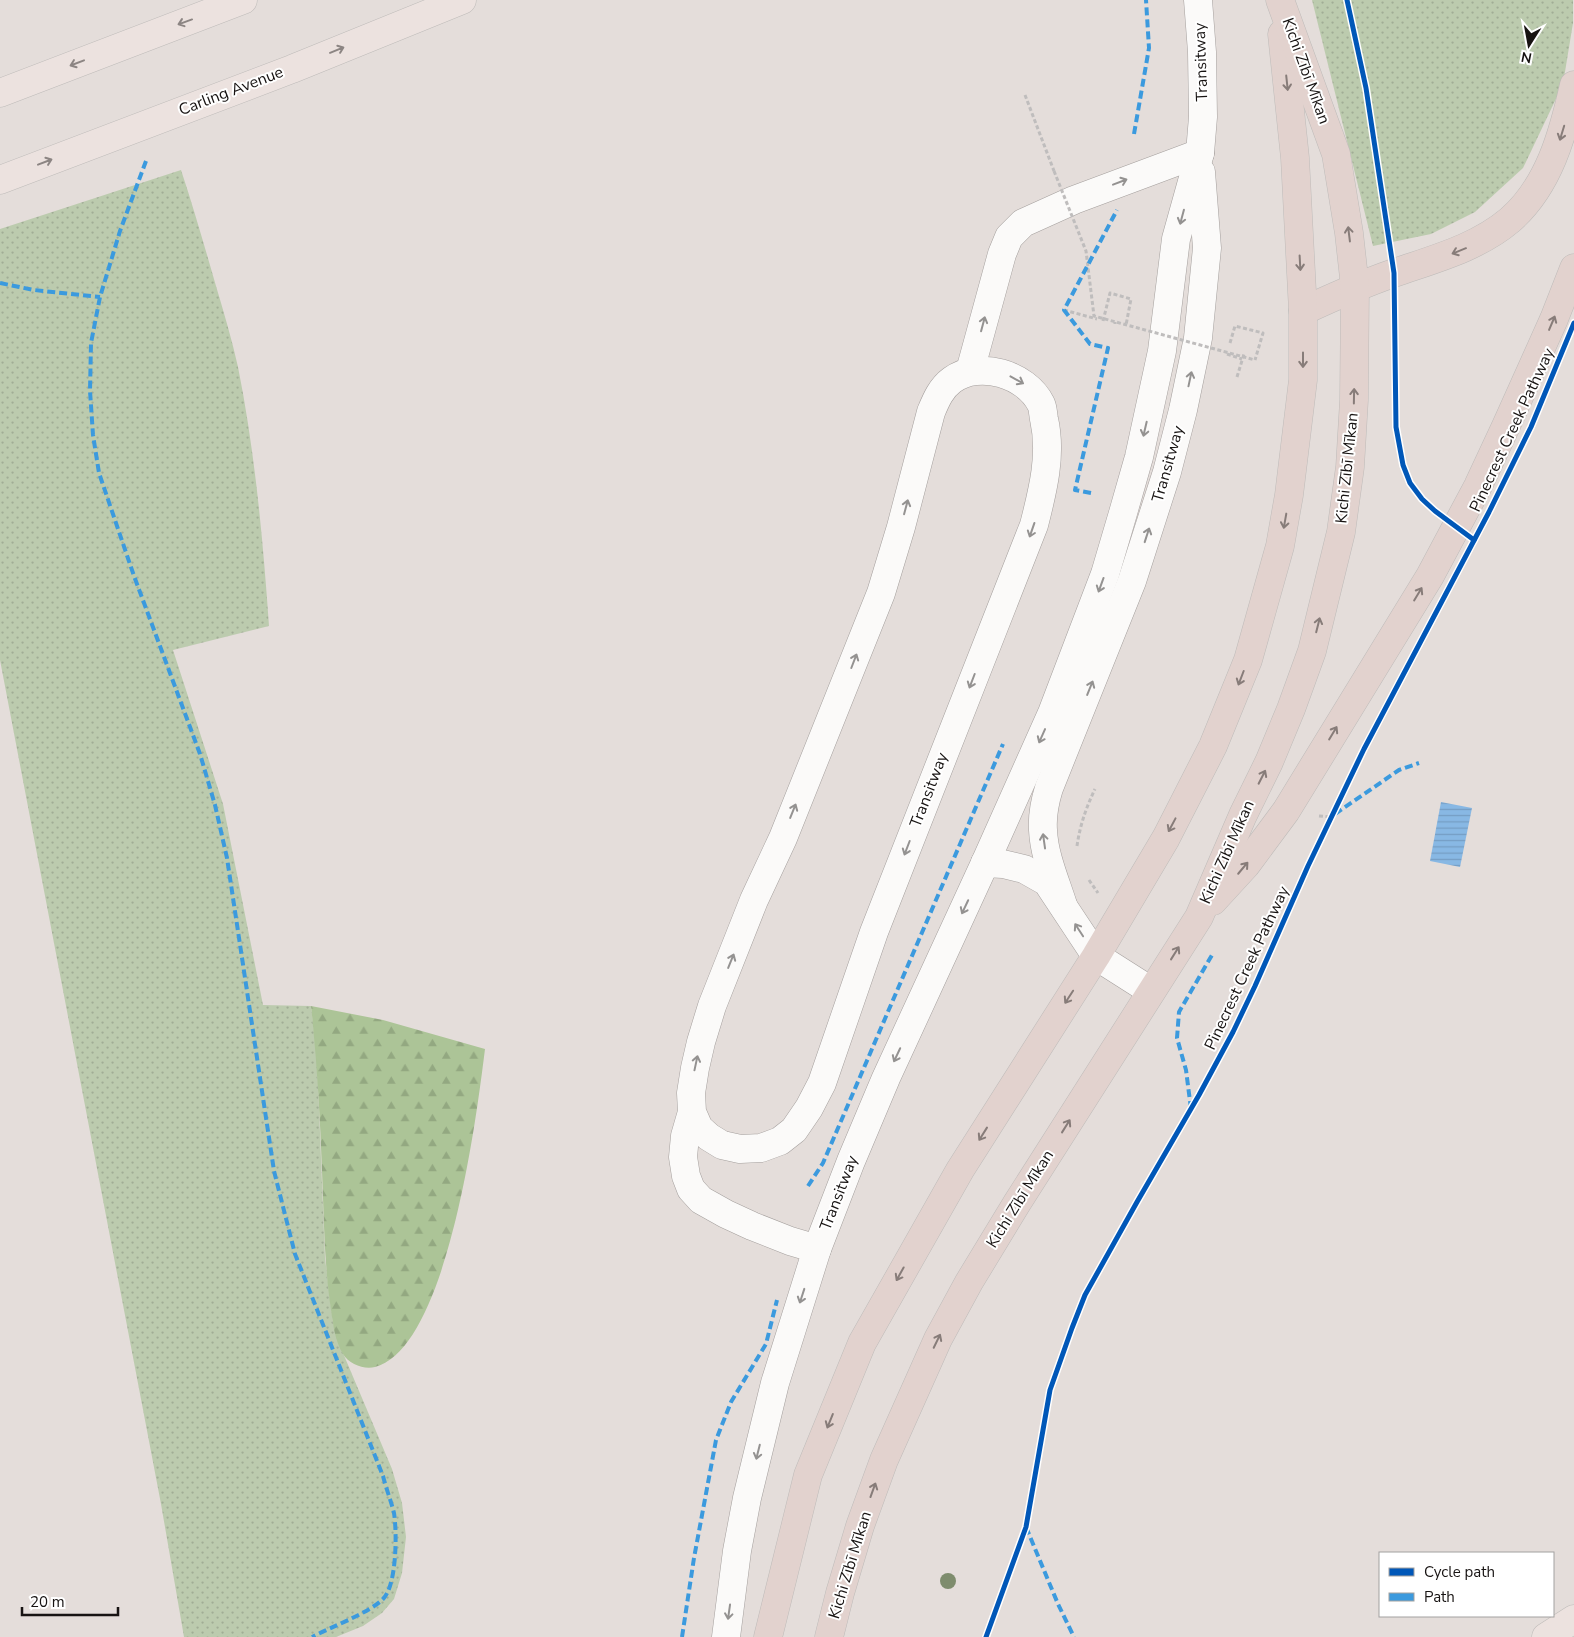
<svg xmlns="http://www.w3.org/2000/svg" width="1574" height="1637" font-family="'Nunito Sans',sans-serif">
	<style>
		.grass { fill: url(#grass-dots) }
		.forest { fill: url(#forest-firs) }
		.water { fill: url(#water-rules) }
		.lines { fill: none; stroke-linecap: round; stroke-linejoin: round }
		.minor-casing { stroke: #a49f9d; stroke-width: 29 }
		.major-casing { stroke: #bebbb9; stroke-width: 29 }
		.highway-casing { stroke: #bebbb9; stroke-width: 29 }
		.path { stroke: #bfbdbd; stroke-width: 3; stroke-dasharray: 4 2.5; stroke-linecap: butt }
		.minor { stroke: #fbfaf9; stroke-width: 28 }
		.major { stroke: #ece2df; stroke-width: 28 }
		.highway { stroke: #e2d2ce; stroke-width: 28 }
		.path-bridge { stroke: #bfbdbd; stroke-width: 3; stroke-dasharray: 4 2.5; stroke-linecap: butt }
		.quiet { stroke: #3b9ade; stroke-width: 4; stroke-dasharray: 8 4; stroke-linecap: butt }
		.cycleway-casing { stroke: #fff; stroke-width: 8 }
		.cycleway { stroke: #0057b8; stroke-width: 5 }
		.tree { fill: #7e8c6d }
		.oneway { stroke: #8c8583 }
		.oneway2 { stroke: #877c79 }
		.oneway3 { stroke: #949291 }
		.labels { text-anchor: middle; dominant-baseline: central; stroke-width: 4; stroke-linejoin: round; paint-order: stroke }
		.street-label { font-size: 16px; fill: #171312; stroke: #fff }
	</style>
	<defs>
		<pattern id="grass-dots" width="8" height="8" patternUnits="userSpaceOnUse" patternTransform="scale(1.25)"><rect width="8" height="8" fill="#bccbae"/><path d="M2 2h.1M6 6h.1" fill="none" stroke="#a1ad95" stroke-width="1.8" stroke-linecap="round"/></pattern>
		<pattern id="forest-firs" width="22" height="20" patternUnits="userSpaceOnUse" patternTransform="scale(1.25)"><rect width="22" height="20" fill="#acc497"/><path d="M5 1l3.5 6h-7zM16 11l3.5 6h-7z" fill="#93a881"/></pattern>
		<pattern id="water-rules" width="6" height="5" patternUnits="userSpaceOnUse" patternTransform="scale(1.25)"><rect width="6" height="5" fill="#88b8e4"/><path d="M0 2.5h6" fill="none" stroke="#759dc3"/></pattern>
	</defs>
	<rect width="100%" height="100%" fill="#e4ddda"/>
	<g class="grass">
		<path d="M 1312,0 L 1573,0 L 1573,23 L 1563,84 L 1523,168 L 1475,212 L 1431,234 L 1373,246 Z"/>
		<path d="M 181,170 C 194,209 205,248 216,286 C 224,313 232,340 238,367 C 255,452 263,540 269,626 L 173,650 L 223,804 L 263,1005 L 311,1006 L 317,1058 L 325,1258 L 333,1323 L 343,1353 L 392,1469 L 402,1503 L 406,1537 L 402,1573 L 394,1599 L 382,1613 L 363,1626 L 336,1637 L 184,1637 L 161,1504 L 0,660 L 0,229 Z"/>
	</g>
	<path class="forest" d="M 311,1006 L 383,1020 L 485,1049 C 477,1114 448,1348 375,1367 C 364,1370 349,1364 343,1354 C 335,1341 333,1324 331,1310 C 324,1264 324,1218 322,1171 C 320,1116 317,1061 311,1006 Z"/>
	<path class="water" d="M 1441,802 L 1472,808 L 1460,867 L 1430,861 Z"/>
	<g class="lines">
		<defs>
			<g id="minor">
				<path d="M 970,371 L 1002,254 L 1009,237 L 1023,223 L 1074,200 L 1200,153"/>
				<path d="M 985,863 L 1003,864 L 1024,869 L 1047,882 L 1096,956 L 1151,991"/>
				<path d="M 1063,905 C 1055,880 1044,855 1043,830 C 1042,816 1045,801 1049,788 L 1132,581 L 1167,472 L 1183,410 L 1198,338 L 1207,248 L 1201,172"/>
				<path d="M 692,1112 L 699,1128 L 709,1137 L 722,1145 L 740,1149 L 761,1148 L 780,1141 L 794,1130 L 809,1108 L 822,1083 L 874,932 L 1034,525 C 1043,490 1052,454 1044,419 C 1043,414 1043,408 1041,404 C 1026,374 979,360 952,380 C 941,388 936,400 931,412 L 901,527 L 881,593 L 783,838 L 754,900 L 712,1006 L 701,1042 L 695,1068 L 691,1093 L 692,1112 L 685,1136 L 683,1157 L 686,1176 L 691,1189 L 701,1200 L 726,1214 L 752,1226 L 790,1241 L 817,1249"/>
				<path d="M 726,1637 L 737,1551 L 747,1498 L 775,1383 L 817,1249 L 851,1161 L 886,1078 L 985,863 L 1052,713 L 1105,574 L 1123,513 L 1139,457 L 1162,351 L 1176,239 L 1200,153 L 1203,117 L 1202,52 L 1198,0"/>
			</g>
			<g id="major">
				<path d="M 0,93 L 243,0"/>
				<path d="M 0,180 L 292,69 L 462,0"/>
				<path d="M 1546,1637 L 1574,1619"/>
			</g>
			<g id="highway">
				<path d="M 1303,311 C 1333,297 1362,284 1394,273 C 1434,259 1477,248 1510,220 C 1549,186 1563,134 1574,85"/>
				<path d="M 1213,901 L 1246,865 L 1286,811 L 1430,576 L 1478,486 L 1506,426 L 1554,319 L 1574,268"/>
				<path d="M 768,1637 L 808,1475 L 862,1343 L 960,1170 L 1096,956 L 1166,838 L 1213,746 L 1248,660 L 1280,546 L 1289,495 L 1303,380 L 1303,311 L 1295,158 L 1282,34"/>
				<path d="M 829,1637 L 840,1593 L 860,1526 L 884,1460 L 938,1339 L 969,1282 L 1017,1203 L 1199,917 L 1243,815 L 1269,762 L 1291,709 L 1312,651 L 1341,532 L 1350,467 L 1354,400 L 1355,287 L 1349,233 L 1336,154 L 1280,0"/>
			</g>
		</defs>
		<use href="#minor" class="minor-casing"/>
		<use href="#major" class="major-casing"/>
		<use href="#highway" class="highway-casing"/>
		<g class="path">
			<path d="M 1025,95 L 1054,171"/>
			<path d="M 1064,310 L 1097,319"/>
			<path d="M 1103,321 L 1110,293 L 1131,299 L 1126,325"/>
			<path d="M 1115,324 L 1115,322"/>
			<path d="M 1230,343 L 1235,326 L 1263,333 L 1255,360"/>
			<path d="M 1227,354 L 1242,359"/>
			<path d="M 1237,377 L 1244,354"/>
			<path d="M 1319,816 L 1330,817"/>
			<path d="M 1077,846 C 1080,825 1086,808 1095,789"/>
			<path d="M 1089,880 L 1098,893"/>
		</g>
		<use href="#minor" class="minor"/>
		<use href="#major" class="major"/>
		<use href="#highway" class="highway"/>
		<path class="path-bridge" d="M 1054,171 L 1086,251 L 1094,316 L 1255,360"/>
		<g class="quiet">
			<path d="M 1134,134 L 1149,48 L 1146,0"/>
			<path d="M 146,161 L 120,231 L 100,297 L 91,343 L 90,391 L 93,435 L 99,473 L 134,576 L 200,754 L 215,805 L 227,858 L 274,1171 L 295,1254 L 383,1476 C 386,1488 391,1501 394,1513 C 397,1532 397,1585 383,1599 C 369,1613 331,1627 312,1637"/>
			<path d="M 0,283 L 34,290 L 100,297"/>
			<path d="M 1091,493 L 1075,490 L 1108,348 L 1090,344 L 1064,310 L 1117,210"/>
			<path d="M 1335,814 L 1399,770 L 1419,763"/>
			<path d="M 1191,1109 L 1186,1070 L 1177,1038 L 1179,1012 L 1212,955"/>
			<path d="M 808,1186 L 823,1163 L 1003,744"/>
			<path d="M 1026,1527 L 1058,1604 L 1074,1637"/>
			<path d="M 682,1637 L 694,1558 L 716,1440 L 731,1402 L 766,1344 L 777,1300"/>
		</g>
		<defs>
			<g id="cycleway">
				<path d="M 1347,0 L 1366,88 L 1394,273 L 1396,427 L 1403,465 L 1410,483 L 1422,499 L 1435,511 L 1474,540"/>
				<path d="M 986,1637 L 1026,1527 L 1050,1390 L 1072,1328 L 1085,1295 L 1137,1202 L 1199,1095 L 1233,1032 L 1255,986 L 1308,866 L 1364,749 L 1489,512 L 1531,427 L 1574,323"/>
			</g>
		</defs>
		<use href="#cycleway" class="cycleway-casing"/>
		<use href="#cycleway" class="cycleway"/>
	</g>
	<circle class="tree" cx="948" cy="1581" r="8"/>
	<defs><path id="oneway-shaft" d="M-6 0H5M1.5-3L5.5 0L1.5 3" fill="none" stroke-width="1.6" stroke-linecap="round" stroke-linejoin="round" transform="scale(1.25)"/></defs>
	<g class="oneway">
		<use href="#oneway-shaft" transform="translate(185 22) rotate(160)"/>
		<use href="#oneway-shaft" transform="translate(337 50) rotate(-22)"/>
		<use href="#oneway-shaft" transform="translate(77 63) rotate(159)"/>
		<use href="#oneway-shaft" transform="translate(45 162) rotate(-21)"/>
	</g>
	<g class="oneway2">
		<use href="#oneway-shaft" transform="translate(1287 83) rotate(84)"/>
		<use href="#oneway-shaft" transform="translate(1562 133) rotate(107)"/>
		<use href="#oneway-shaft" transform="translate(1349 234) rotate(-97)"/>
		<use href="#oneway-shaft" transform="translate(1459 251) rotate(158)"/>
		<use href="#oneway-shaft" transform="translate(1300 263) rotate(87)"/>
		<use href="#oneway-shaft" transform="translate(1552 323) rotate(-67)"/>
		<use href="#oneway-shaft" transform="translate(1303 360) rotate(90)"/>
		<use href="#oneway-shaft" transform="translate(1354 396) rotate(-89)"/>
		<use href="#oneway-shaft" transform="translate(1285 521) rotate(100)"/>
		<use href="#oneway-shaft" transform="translate(1418 594) rotate(-59)"/>
		<use href="#oneway-shaft" transform="translate(1318 625) rotate(-76)"/>
		<use href="#oneway-shaft" transform="translate(1241 678) rotate(111)"/>
		<use href="#oneway-shaft" transform="translate(1333 733) rotate(-59)"/>
		<use href="#oneway-shaft" transform="translate(1262 777) rotate(-63)"/>
		<use href="#oneway-shaft" transform="translate(1172 825) rotate(118)"/>
		<use href="#oneway-shaft" transform="translate(1243 868) rotate(-50)"/>
		<use href="#oneway-shaft" transform="translate(1175 953) rotate(-58)"/>
		<use href="#oneway-shaft" transform="translate(1069 997) rotate(123)"/>
		<use href="#oneway-shaft" transform="translate(1066 1126) rotate(-58)"/>
		<use href="#oneway-shaft" transform="translate(983 1134) rotate(122)"/>
		<use href="#oneway-shaft" transform="translate(900 1274) rotate(119)"/>
		<use href="#oneway-shaft" transform="translate(937 1341) rotate(-64)"/>
		<use href="#oneway-shaft" transform="translate(830 1421) rotate(112)"/>
		<use href="#oneway-shaft" transform="translate(873 1490) rotate(-70)"/>
	</g>
	<g class="oneway3">
		<use href="#oneway-shaft" transform="translate(1120 182) rotate(-21)"/>
		<use href="#oneway-shaft" transform="translate(1182 217) rotate(105)"/>
		<use href="#oneway-shaft" transform="translate(983 324) rotate(-75)"/>
		<use href="#oneway-shaft" transform="translate(1190 379) rotate(-78)"/>
		<use href="#oneway-shaft" transform="translate(1017 380) rotate(29)"/>
		<use href="#oneway-shaft" transform="translate(1145 429) rotate(103)"/>
		<use href="#oneway-shaft" transform="translate(906 507) rotate(-75)"/>
		<use href="#oneway-shaft" transform="translate(1032 530) rotate(109)"/>
		<use href="#oneway-shaft" transform="translate(1147 535) rotate(-72)"/>
		<use href="#oneway-shaft" transform="translate(1101 585) rotate(110)"/>
		<use href="#oneway-shaft" transform="translate(854 661) rotate(-69)"/>
		<use href="#oneway-shaft" transform="translate(972 681) rotate(111)"/>
		<use href="#oneway-shaft" transform="translate(1090 688) rotate(-68)"/>
		<use href="#oneway-shaft" transform="translate(1042 736) rotate(114)"/>
		<use href="#oneway-shaft" transform="translate(793 811) rotate(-68)"/>
		<use href="#oneway-shaft" transform="translate(1044 841) rotate(-98)"/>
		<use href="#oneway-shaft" transform="translate(907 848) rotate(111)"/>
		<use href="#oneway-shaft" transform="translate(965 907) rotate(115)"/>
		<use href="#oneway-shaft" transform="translate(1079 930) rotate(-123)"/>
		<use href="#oneway-shaft" transform="translate(731 961) rotate(-68)"/>
		<use href="#oneway-shaft" transform="translate(897 1055) rotate(115)"/>
		<use href="#oneway-shaft" transform="translate(696 1063) rotate(-78)"/>
		<use href="#oneway-shaft" transform="translate(802 1296) rotate(108)"/>
		<use href="#oneway-shaft" transform="translate(758 1452) rotate(104)"/>
		<use href="#oneway-shaft" transform="translate(729 1612) rotate(98)"/>
	</g>
	<g class="labels">
		<g class="street-label">
			<text transform="translate(1201 62) rotate(-92)">Transitway</text>
			<text transform="translate(1306 71) rotate(70)">Kichi Zībī Mīkan</text>
			<text transform="translate(231 91) rotate(-21)">Carling Avenue</text>
			<text transform="translate(1512 430) rotate(-65)">Pinecrest Creek Pathway</text>
			<text transform="translate(1168 464) rotate(-74)">Transitway</text>
			<text transform="translate(1347 468) rotate(-84)">Kichi Zībī Mīkan</text>
			<text transform="translate(929 790) rotate(-69)">Transitway</text>
			<text transform="translate(1227 852) rotate(-66)">Kichi Zībī Mīkan</text>
			<text transform="translate(1247 968) rotate(-65)">Pinecrest Creek Pathway</text>
			<text transform="translate(839 1193) rotate(-69)">Transitway</text>
			<text transform="translate(1020 1199) rotate(-58)">Kichi Zībī Mīkan</text>
			<text transform="translate(850 1565) rotate(-73)">Kichi Zībī Mīkan</text>
		</g>
	</g>
	<rect x="1379" y="1552" width="175" height="65" fill="#ffffff" stroke="#a2a1a0"/>
	<rect x="1389" y="1568" width="25" height="8" fill="#0057b8" stroke="#a2a1a0"/>
	<text x="1424" y="1577" font-size="15" fill="#171312">Cycle path</text>
	<rect x="1389" y="1593" width="25" height="8" fill="#3b9ade" stroke="#a2a1a0"/>
	<text x="1424" y="1602" font-size="15" fill="#171312">Path</text>
	<g transform="translate(1529 45) rotate(191)" stroke="#ffffff" stroke-width="4" paint-order="stroke">
	<path d="M0-4L9 19L0 12L-9 19Z" fill="#171312"/>
	<text y="-8" font-size="14" font-weight="bold" text-anchor="middle" fill="#171312">N</text>
	</g>
	<path d="M22 1607v8h96v-8" fill="none" stroke="#171312" stroke-width="2.5"/>
	<text x="30" y="1607" font-size="15" fill="#171312" stroke="#ffffff" stroke-width="4" paint-order="stroke">20 m</text>
</svg>
